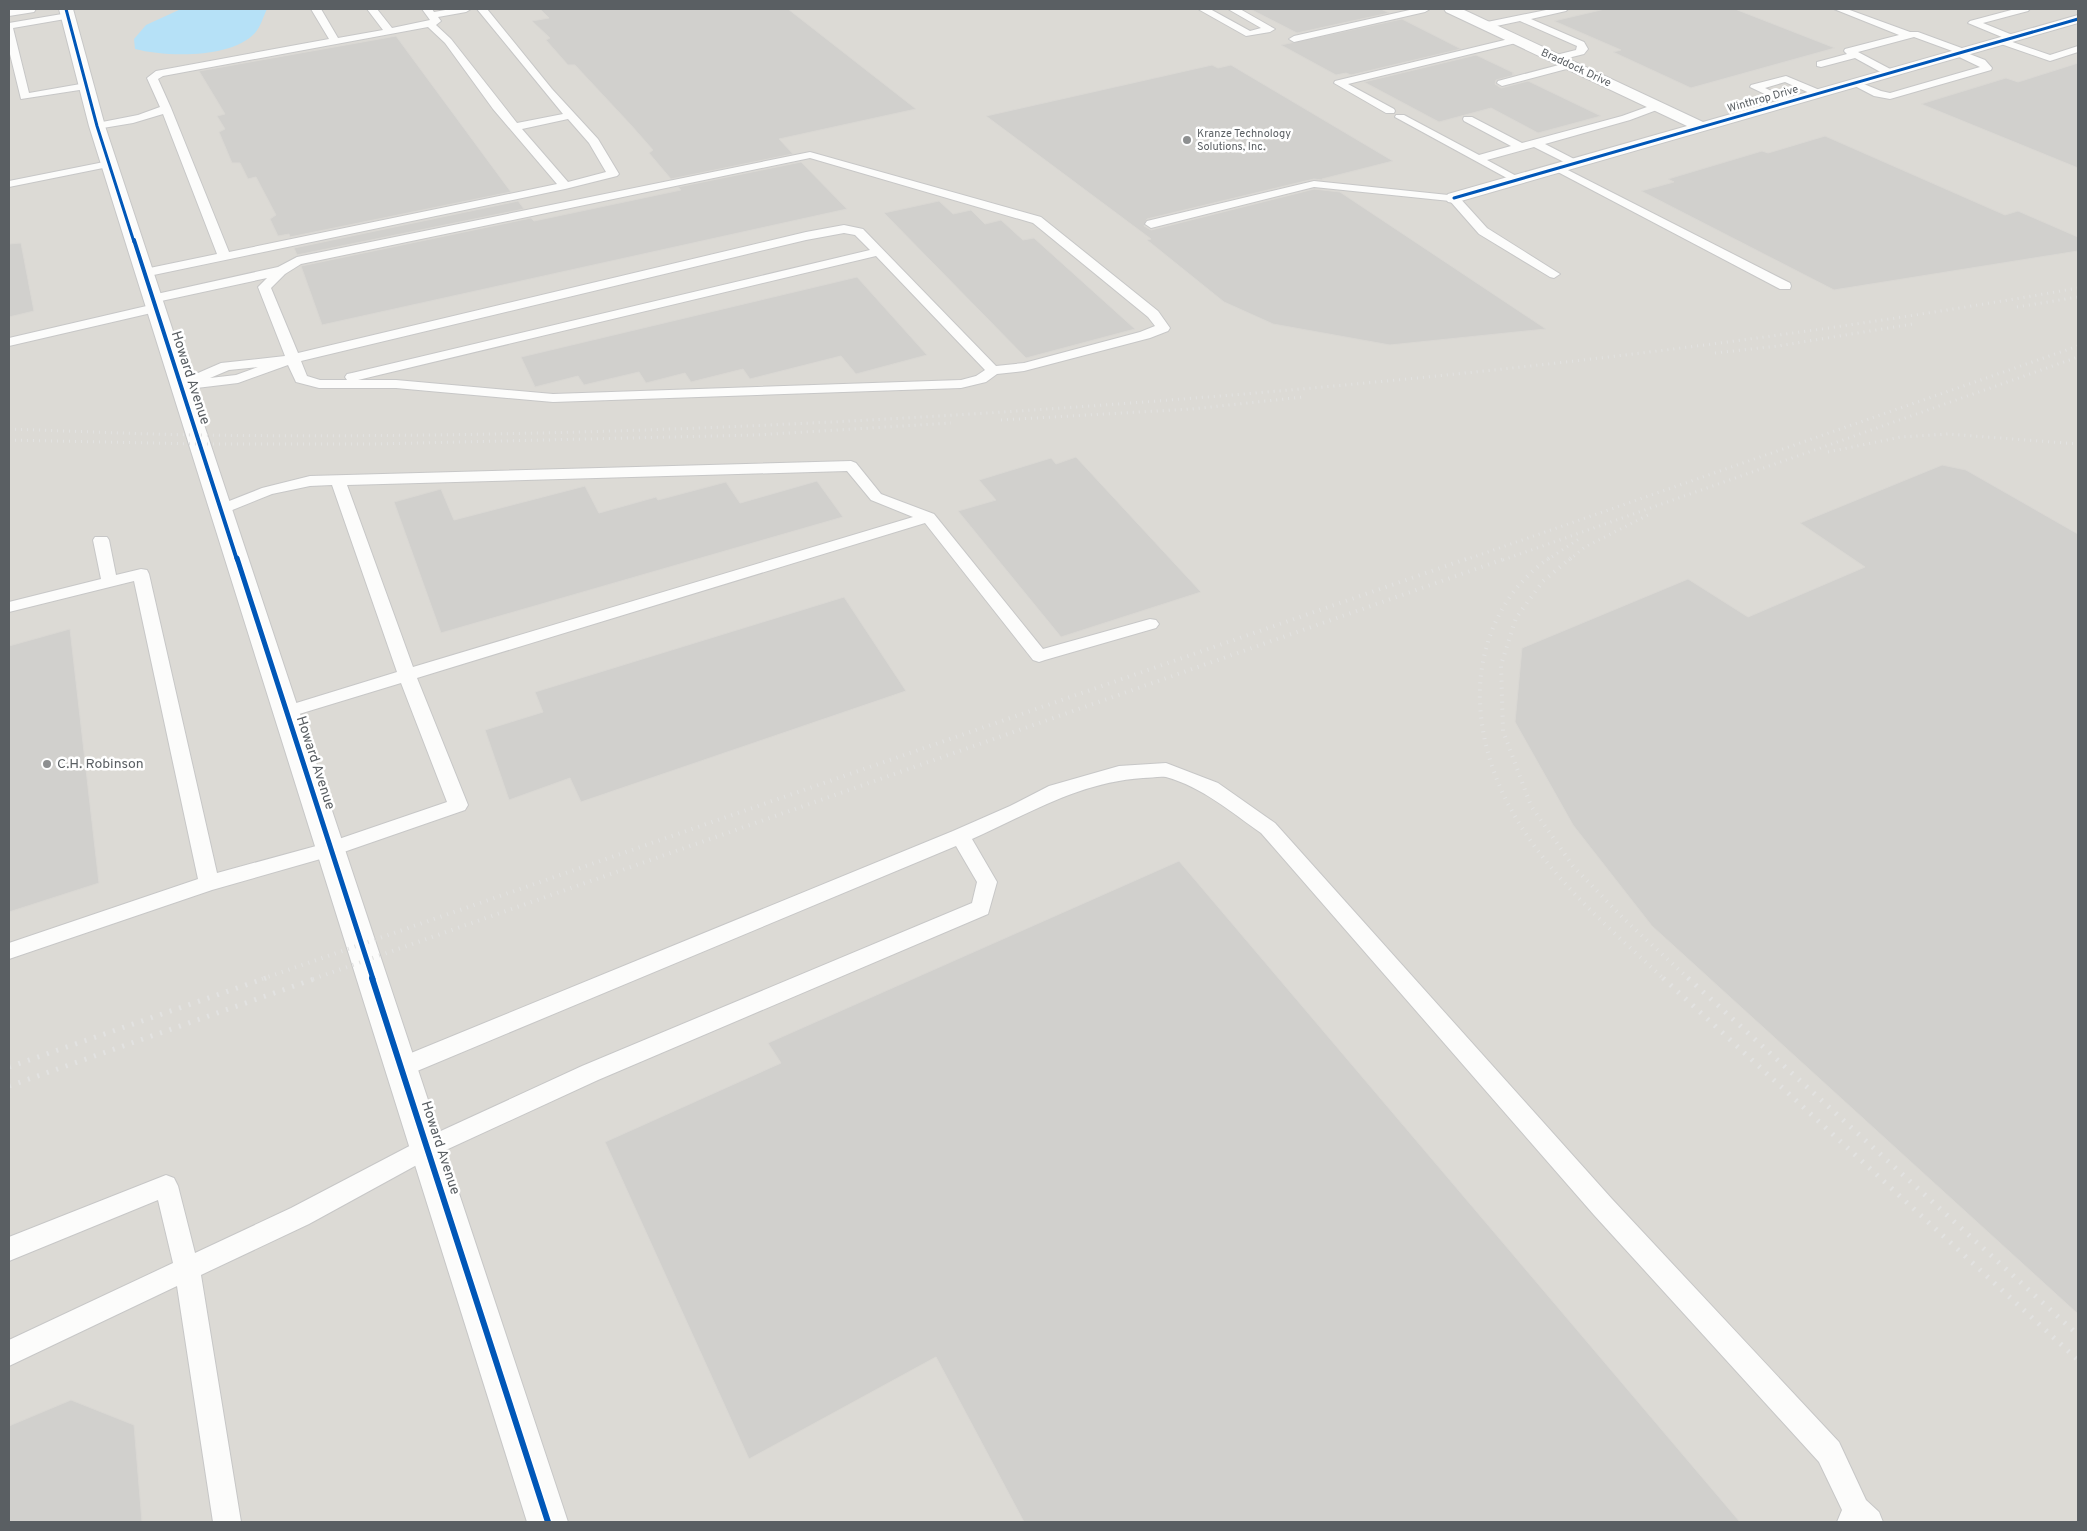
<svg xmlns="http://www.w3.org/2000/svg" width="2087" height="1531" font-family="Overpass,sans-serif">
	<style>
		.industrial { fill: #dcdad5 }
		.water { fill: #b6e1f7 }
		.building { fill: #d1d0cd; stroke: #dad8d4 }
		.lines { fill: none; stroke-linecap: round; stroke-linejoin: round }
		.service-casing { stroke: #c7c7c7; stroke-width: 2 }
		.minor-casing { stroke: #c7c7c7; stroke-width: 2 }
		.secondary-casing { stroke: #c8c8c8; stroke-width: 2 }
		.service { fill: #fcfcfb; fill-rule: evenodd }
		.minor { fill: #fcfcfb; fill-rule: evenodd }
		.secondary { fill: #fcfcfb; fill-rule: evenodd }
		.rail-far2 { stroke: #e2e2e1; stroke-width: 3; stroke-dasharray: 1 5; stroke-linecap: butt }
		.rail-far1 { stroke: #e2e2e1; stroke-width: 4; stroke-dasharray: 1 6; stroke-linecap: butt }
		.rail { stroke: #e2e2e1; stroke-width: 5; stroke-dasharray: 2 8; stroke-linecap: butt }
		.cycleway-far3-casing { stroke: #fff; stroke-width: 5 }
		.cycleway-far2-casing { stroke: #fff; stroke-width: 6 }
		.cycleway-far1-casing { stroke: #fff; stroke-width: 8 }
		.cycleway-casing { stroke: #fff; stroke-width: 9 }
		.cycleway-far3 { stroke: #0057b8; stroke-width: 3 }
		.cycleway-far2 { stroke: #0057b8; stroke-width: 4 }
		.cycleway-far1 { stroke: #0057b8; stroke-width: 5 }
		.cycleway { stroke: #0057b8; stroke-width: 6 }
		.poi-dot { fill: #8d8f90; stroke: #fff; stroke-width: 2 }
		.labels { text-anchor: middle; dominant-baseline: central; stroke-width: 5; stroke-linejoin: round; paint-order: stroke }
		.far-street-label { font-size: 11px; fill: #5a5f63; stroke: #fff }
		.far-poi-label { font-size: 11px; fill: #5a5f63; stroke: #fff; text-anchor: start }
		.street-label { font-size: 14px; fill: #5a5f63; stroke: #fff }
		.poi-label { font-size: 14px; fill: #5a5f63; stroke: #fff; text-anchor: start }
	</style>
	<rect width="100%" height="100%" fill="#ebe9e4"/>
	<path class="industrial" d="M 39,9 L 2078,9 L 2078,1522 L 9,1522 L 9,13 Z"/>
	<path class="water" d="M 181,9 L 267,9 C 263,17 261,26 255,33 C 231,59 166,57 135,49 L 134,39 L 146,25 Z"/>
	<g class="building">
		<path d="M 540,9 L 788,9 L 916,109 L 779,139 L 793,154 L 671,179 L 649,153 L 653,150 L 631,125 L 575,65 L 568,65 L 546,40 L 550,38 L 532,21 L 549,18 Z"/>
		<path d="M 1250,9 L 1381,9 L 1389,13 L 1297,33 Z"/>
		<path d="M 1605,9 L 1735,9 L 1835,48 L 1691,88 L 1613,52 L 1621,50 L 1554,21 Z"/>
		<path d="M 1402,19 L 1461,49 L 1351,75 L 1346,73 L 1336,75 L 1281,45 Z"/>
		<path d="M 396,36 L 511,192 L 290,237 L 289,234 L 278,236 L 270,219 L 276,215 L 256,177 L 248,179 L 240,163 L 232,163 L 219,132 L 225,129 L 217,116 L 225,114 L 199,71 Z"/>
		<path d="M 1476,55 L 1514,73 L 1512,74 L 1515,75 L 1496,80 L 1495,84 L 1501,88 L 1528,81 L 1601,116 L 1538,133 L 1491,108 L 1439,122 L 1364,82 Z"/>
		<path d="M 2078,63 L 2078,168 L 1921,104 L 2006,78 L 2018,82 Z"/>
		<path d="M 1212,65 L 1218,68 L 1231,65 L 1393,161 L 1322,179 L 1323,180 L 1314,179 L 1147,219 L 1144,226 L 1151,230 L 1314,189 L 1340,192 L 1546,329 L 1390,345 L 1273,324 L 1224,302 L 1147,240 L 1151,239 L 986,116 Z"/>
		<path d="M 1825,136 L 2005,215 L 2018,211 L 2078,237 L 2078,251 L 1834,290 L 1641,191 L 1674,182 L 1668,179 L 1762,151 L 1768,153 Z"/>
		<path d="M 801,162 L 847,209 L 322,325 L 301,266 L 531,218 L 534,221 L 681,190 L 678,187 Z"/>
		<path d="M 518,201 L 524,209 L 297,255 L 294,248 Z"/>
		<path d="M 939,201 L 953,214 L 971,210 L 985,224 L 1001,220 L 1023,240 L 1034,238 L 1135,329 L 1026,358 L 884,213 Z"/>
		<path d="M 21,243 L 34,311 L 9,317 L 9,244 Z"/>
		<path d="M 857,277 L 927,355 L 856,374 L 841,356 L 750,379 L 743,369 L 691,382 L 685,373 L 646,383 L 639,372 L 584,385 L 578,376 L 535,387 L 521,357 Z"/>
		<path d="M 1076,457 L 1201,592 L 1061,637 L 958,511 L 996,500 L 979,480 L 1051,458 L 1056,464 Z"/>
		<path d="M 1942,465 L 1966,470 L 2078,534 L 2078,1314 L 1652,926 L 1573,825 L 1515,722 L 1522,648 L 1688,579 L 1748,617 L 1865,567 L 1800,523 Z"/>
		<path d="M 817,481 L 843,517 L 441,633 L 394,502 L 441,489 L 454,520 L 585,486 L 599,513 L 656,497 L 658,500 L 726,482 L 740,503 Z"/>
		<path d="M 844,597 L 906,691 L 581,802 L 570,778 L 509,800 L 485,730 L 543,712 L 535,692 Z"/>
		<path d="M 70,629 L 99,883 L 9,912 L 9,646 Z"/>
		<path d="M 1179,861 L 1740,1522 L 1024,1522 L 936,1357 L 749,1459 L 605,1142 L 781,1063 L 768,1043 Z"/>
		<path d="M 71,1400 L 134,1425 L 142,1522 L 9,1522 L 9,1426 Z"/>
	</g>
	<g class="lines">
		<defs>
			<g id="service">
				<path d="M 311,9 L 321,9 L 338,38 L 383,30 L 367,9 L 377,9 L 392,28 L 430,20 L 422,9 L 432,9 L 434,12 L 451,9 L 471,9 L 466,12 L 438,17 L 441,21 L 436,25 L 451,39 L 517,123 L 563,114 L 477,9 L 487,9 L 552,89 L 598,139 L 619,174 L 617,176 L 565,189 L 144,277 L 140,276 L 138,273 L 140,270 L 217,254 L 163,114 L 133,123 L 97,129 L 92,126 L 97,123 L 138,115 L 160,107 L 147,78 L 156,71 L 329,39 ZM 428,27 L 445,43 L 493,109 L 557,184 L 229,252 L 171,108 L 158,79 L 163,76 ZM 568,119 L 589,143 L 606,172 L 568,182 L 522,129 Z"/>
				<path d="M 1198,9 L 1210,9 L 1250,31 L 1261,28 L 1228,9 L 1240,9 L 1275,29 L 1270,32 L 1246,36 Z"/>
				<path d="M 1414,9 L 1430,9 L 1425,12 L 1294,42 L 1289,39 L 1294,36 Z"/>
				<path d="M 1551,9 L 1568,9 L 1566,11 L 1531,19 L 1584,42 L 1588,49 L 1584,54 L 1556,61 L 1552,60 L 1552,56 L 1576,50 L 1577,46 L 1520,21 L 1487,28 L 1482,25 L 1487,22 Z"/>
				<path d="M 1834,9 L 1847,9 L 1910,32 L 1918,32 L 1967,50 L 1967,53 L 1985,60 L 1992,68 L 1991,70 L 1890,99 L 1874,96 L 1849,83 L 1854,80 L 1881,91 L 1890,93 L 1980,67 L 1955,55 L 1955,52 L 1914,37 L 1858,52 L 1894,71 L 1894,75 L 1886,75 L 1855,58 L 1821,67 L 1817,66 L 1817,62 L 1847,54 L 1844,51 L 1845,49 L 1899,35 Z"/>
				<path d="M 2015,9 L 2030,9 L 2028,11 L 1983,23 L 2015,36 L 2015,40 L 2009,40 L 1968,23 L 1970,21 Z"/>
				<path d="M 68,13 L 71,14 L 71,18 L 13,28 L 29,93 L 86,83 L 91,86 L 86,89 L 21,99 L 9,50 L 9,23 Z"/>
				<path d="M 1517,37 L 1520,38 L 1520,42 L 1348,84 L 1394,109 L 1395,111 L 1394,113 L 1386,113 L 1334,83 L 1335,81 Z"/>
				<path d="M 2001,38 L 2050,55 L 2078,46 L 2078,52 L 2050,61 L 1998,43 L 1996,41 Z"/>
				<path d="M 1570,62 L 1574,63 L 1574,67 L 1502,86 L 1497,83 L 1498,81 Z"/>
				<path d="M 1786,76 L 1822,91 L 1823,93 L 1822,95 L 1814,95 L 1785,82 L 1765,88 L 1792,100 L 1793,102 L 1792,104 L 1788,105 L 1750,87 L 1751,85 Z"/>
				<path d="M 1658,103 L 1662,104 L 1663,106 L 1662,108 L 1630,120 L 1545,144 L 1578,161 L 1580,163 L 1578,165 L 1570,165 L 1534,147 L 1487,160 L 1520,178 L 1522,180 L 1516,183 L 1395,117 L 1396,115 L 1404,115 L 1479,155 L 1511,146 L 1464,121 L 1463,119 L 1464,117 L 1472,117 L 1522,143 L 1622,116 Z"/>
				<path d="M 810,152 L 1041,217 L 1158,311 L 1170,328 L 1168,331 L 1150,338 L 1024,371 L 997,374 L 986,382 L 961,388 L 553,402 L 396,388 L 319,388 L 296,382 L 288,365 L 238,383 L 180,390 L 175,389 L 173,386 L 175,383 L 221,363 L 285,356 L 258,287 L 267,278 L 152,303 L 145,299 L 152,295 L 278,267 L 297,257 ZM 810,158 L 1033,223 L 1148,317 L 1155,326 L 1140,332 L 1024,363 L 996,366 L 863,229 L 844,225 L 806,232 L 298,353 L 271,288 L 285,274 L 301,264 ZM 844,233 L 855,235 L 870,250 L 352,373 L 347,374 L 345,377 L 347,380 L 320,380 L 307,376 L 301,361 L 806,240 ZM 876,256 L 985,370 L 976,376 L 961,380 L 553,394 L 396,380 L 358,380 ZM 258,367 L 236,375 L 210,378 L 229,370 Z"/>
				<path d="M 109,161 L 115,164 L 113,166 L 9,187 L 9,181 Z"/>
				<path d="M 1558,165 L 1790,283 L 1791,286 L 1790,289 L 1780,289 L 1554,170 L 1552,168 L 1554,166 Z"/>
				<path d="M 1314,181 L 1458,196 L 1487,228 L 1560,274 L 1554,278 L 1550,277 L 1479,234 L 1450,201 L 1314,187 L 1151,228 L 1145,224 L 1147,221 Z"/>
				<path d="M 155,304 L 160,305 L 162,308 L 160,311 L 9,346 L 9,338 Z"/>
				<path d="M 851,461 L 856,463 L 881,494 L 934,514 L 1043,649 L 1150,619 L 1156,620 L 1159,624 L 1156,628 L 1045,660 L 1039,662 L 1033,660 L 925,523 L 417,678 L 468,805 L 465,810 L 338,854 L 212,890 L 9,959 L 9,943 L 198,879 L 134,581 L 9,612 L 9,602 L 101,579 L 93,540 L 95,537 L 107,537 L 109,540 L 116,575 L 141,569 L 147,570 L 149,574 L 217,873 L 327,843 L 447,802 L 401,683 L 286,718 L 280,716 L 277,712 L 280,708 L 397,672 L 332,485 L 310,486 L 272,494 L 220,515 L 214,513 L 212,510 L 214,507 L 262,488 L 310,476 ZM 847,471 L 871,500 L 913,517 L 413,667 L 347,485 Z"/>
				<path d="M 1166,763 L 1218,783 L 1275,823 L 1612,1199 L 1839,1442 L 1866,1500 L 1879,1512 L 1883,1522 L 1837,1522 L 1842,1510 L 1819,1462 L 1594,1215 L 1261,833 C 1231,812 1202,787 1166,777 C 1159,776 1150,778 1143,778 C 1080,782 1028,814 972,839 L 997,882 L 988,914 L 598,1080 L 435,1155 L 309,1224 L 201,1275 L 241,1522 L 213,1522 L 177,1286 L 9,1366 L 9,1340 L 173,1263 L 158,1200 L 9,1261 L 9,1237 L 166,1175 L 174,1178 L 178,1186 L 195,1253 L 291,1208 L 419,1141 L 582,1066 L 972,903 L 977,882 L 956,846 L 410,1074 L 402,1077 L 394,1074 L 391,1067 L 394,1060 L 953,831 L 1010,806 L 1049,786 L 1119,766 Z"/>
			</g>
			<g id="minor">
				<path d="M 59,9 L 73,9 L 105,126 L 568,1522 L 527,1522 L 89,126 Z"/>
				<path d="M 1444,9 L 1462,9 L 1703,122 L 2078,15 L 2078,23 L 1454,203 L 1448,202 L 1445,198 L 1448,194 L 1687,126 L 1446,12 Z"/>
			</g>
			<path id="secondary" d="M 9,9 L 36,9 L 34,12 L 9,16 Z"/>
		</defs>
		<use href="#service" class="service-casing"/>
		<use href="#minor" class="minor-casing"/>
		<use href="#secondary" class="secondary-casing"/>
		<use href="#service" class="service"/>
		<use href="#minor" class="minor"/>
		<use href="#secondary" class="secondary"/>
		<g class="rail-far2">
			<path d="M 2017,307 L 2078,297"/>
			<path d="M 1715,353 L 1778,346 L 1913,324"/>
			<path d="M 1001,420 L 1192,409 L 1303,397"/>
			<path d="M 9,429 C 72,431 134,434 197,435 C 500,439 802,427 1104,405 C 1431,381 1755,345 2078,288"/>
			<path d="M 9,440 L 200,444 L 376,444 L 756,435 L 951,423"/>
			<path d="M 1828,452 L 1901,437 L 1948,434 L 2078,444"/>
			<path d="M 1465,560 L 2078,346"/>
			<path d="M 1503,560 L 2078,357"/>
			<path d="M 1547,560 L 1582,537"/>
			<path d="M 1569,560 L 1585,547 L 1650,514"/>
		</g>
		<g class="rail-far1">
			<path d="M 1549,558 C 1514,583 1493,616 1484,657 C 1478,683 1479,710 1484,736 C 1505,841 1590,910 1664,979"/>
			<path d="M 1571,558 L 1543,581 L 1516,618 L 1501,665 L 1503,731 L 1531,806 L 1573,866 L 1624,919 L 1689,979"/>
			<path d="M 262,979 L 1469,558"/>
			<path d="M 313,979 L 1507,558"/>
		</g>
		<g class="rail">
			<path d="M 1663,978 L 2078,1360"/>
			<path d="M 1688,978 L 2078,1335"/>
			<path d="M 9,1067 L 266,978"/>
			<path d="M 9,1086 L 317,978"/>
		</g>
		<defs>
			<g id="cycleway-far3">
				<path d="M 66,9 L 97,126 L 134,242"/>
				<path d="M 1454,198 L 2078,19"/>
			</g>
			<path id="cycleway-far2" d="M 134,240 L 237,560"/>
			<path id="cycleway-far1" d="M 237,558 L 373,979"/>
			<path id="cycleway" d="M 372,978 L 548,1522"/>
		</defs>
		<use href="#cycleway-far3" class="cycleway-far3-casing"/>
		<use href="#cycleway-far2" class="cycleway-far2-casing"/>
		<use href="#cycleway-far1" class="cycleway-far1-casing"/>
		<use href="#cycleway" class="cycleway-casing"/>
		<use href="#cycleway-far3" class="cycleway-far3"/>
		<use href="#cycleway-far2" class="cycleway-far2"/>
		<use href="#cycleway-far1" class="cycleway-far1"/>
		<use href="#cycleway" class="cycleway"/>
	</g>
	<g class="poi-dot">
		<circle cx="1187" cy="140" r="5"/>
		<circle cx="47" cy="764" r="5"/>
	</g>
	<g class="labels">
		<g class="far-street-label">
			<text transform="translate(1576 68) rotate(25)">Braddock Drive</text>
			<text transform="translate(1763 99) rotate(-16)">Winthrop Drive</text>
		</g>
		<g class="far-poi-label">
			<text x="1197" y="134">Kranze Technology<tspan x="1197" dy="13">Solutions, Inc.</tspan></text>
		</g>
		<g class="street-label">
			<text transform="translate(190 378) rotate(72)">Howard Avenue</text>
			<text transform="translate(315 763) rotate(72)">Howard Avenue</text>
			<text transform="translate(440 1148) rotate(72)">Howard Avenue</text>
		</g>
		<g class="poi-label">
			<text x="57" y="764">C.H. Robinson</text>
		</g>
	</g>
	<rect width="2087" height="1531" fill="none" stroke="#5a5f63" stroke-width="20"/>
</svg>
